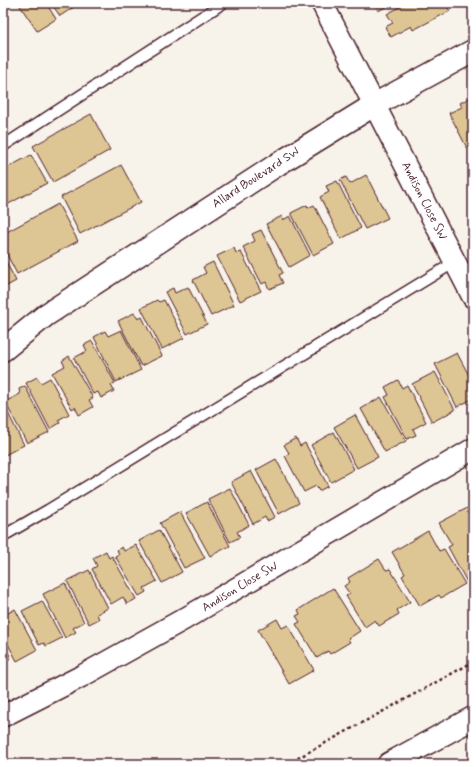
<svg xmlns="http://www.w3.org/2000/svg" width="476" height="767" font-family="Mynerve,sans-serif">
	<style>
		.building { fill: #dec594; stroke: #4a1f2b }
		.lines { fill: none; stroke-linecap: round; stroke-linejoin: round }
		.service-casing { stroke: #4a1f2b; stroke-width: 13 }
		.minor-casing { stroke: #4a1f2b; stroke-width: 24 }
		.tertiary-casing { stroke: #4a1f2b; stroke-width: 25 }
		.secondary-casing { stroke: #4a1f2b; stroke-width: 25 }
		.path { stroke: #4a1f2b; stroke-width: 2.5; stroke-dasharray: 3 3; stroke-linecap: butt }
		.service { stroke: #fff; stroke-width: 10 }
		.minor { stroke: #fff; stroke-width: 21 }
		.tertiary { stroke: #fff; stroke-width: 22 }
		.secondary { stroke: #fff; stroke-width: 22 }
		.labels { text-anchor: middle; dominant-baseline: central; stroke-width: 3.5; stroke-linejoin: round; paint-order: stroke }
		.street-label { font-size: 12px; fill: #4a1f2b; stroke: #fff }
	</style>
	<rect width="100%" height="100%" fill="#f8f3ea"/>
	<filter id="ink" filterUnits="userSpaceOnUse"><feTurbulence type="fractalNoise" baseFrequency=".025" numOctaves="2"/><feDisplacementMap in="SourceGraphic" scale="8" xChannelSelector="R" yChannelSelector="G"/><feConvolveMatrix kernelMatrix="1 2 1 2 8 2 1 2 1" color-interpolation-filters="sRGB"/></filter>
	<g filter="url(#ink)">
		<g class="building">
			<path d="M 18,3 L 46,3 L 56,19 L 37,31 Z"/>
			<path d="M 51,3 L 80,3 L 60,16 Z"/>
			<path d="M 374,3 L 394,3 L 378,11 Z"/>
			<path d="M 407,3 L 445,3 L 450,11 L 413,30 L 411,26 L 391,37 L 385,27 L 393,23 L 387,14 Z"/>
			<path d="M 473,96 L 473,145 L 467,148 L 449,113 L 462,107 L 460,103 Z"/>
			<path d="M 91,114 L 110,150 L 53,182 L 33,146 Z"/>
			<path d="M 31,155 L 47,183 L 3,207 L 3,170 Z"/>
			<path d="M 121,165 L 141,202 L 80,234 L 61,197 Z"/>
			<path d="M 366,175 L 388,218 L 365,229 L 340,180 L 346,177 L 350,184 Z"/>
			<path d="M 337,181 L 361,228 L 341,239 L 320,197 L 329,192 L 326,186 Z"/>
			<path d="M 58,204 L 78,241 L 17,274 L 3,247 L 3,234 Z"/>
			<path d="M 307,205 L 308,208 L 314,205 L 334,244 L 313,255 L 291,213 Z"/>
			<path d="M 282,216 L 283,220 L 290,216 L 310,255 L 289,267 L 266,224 Z"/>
			<path d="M 261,230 L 283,273 L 279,275 L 283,283 L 269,289 L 266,282 L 262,284 L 243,247 L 255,241 L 252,234 Z"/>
			<path d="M 234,248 L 236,253 L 241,252 L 261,291 L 240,301 L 217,256 Z"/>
			<path d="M 3,256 L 16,281 L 3,288 Z"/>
			<path d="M 213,262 L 234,305 L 211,316 L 193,280 L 206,273 L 203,267 Z"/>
			<path d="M 188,287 L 207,324 L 187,334 L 165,292 L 173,288 L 175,293 Z"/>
			<path d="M 157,300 L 159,302 L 164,300 L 184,338 L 162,349 L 141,308 Z"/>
			<path d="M 134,313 L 138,319 L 142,317 L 162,356 L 141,366 L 118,321 Z"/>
			<path d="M 121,330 L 141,370 L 116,382 L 94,337 L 105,331 L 108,336 Z"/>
			<path d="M 92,341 L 115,383 L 111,385 L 114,391 L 101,398 L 98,392 L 93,394 L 74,358 L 87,351 L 84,345 Z"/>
			<path d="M 457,353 L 473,383 L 473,393 L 470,395 L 472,399 L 457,407 L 435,364 Z"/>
			<path d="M 69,356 L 93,398 L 89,400 L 93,407 L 79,415 L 75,407 L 72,409 L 52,373 L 65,366 L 62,361 Z"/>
			<path d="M 435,372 L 455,410 L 432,422 L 412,384 Z"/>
			<path d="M 37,377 L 41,383 L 50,378 L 69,414 L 58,420 L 60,423 L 50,429 L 26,383 Z"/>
			<path d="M 398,380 L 402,388 L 407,385 L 426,422 L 413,429 L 416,435 L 407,439 L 385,397 L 389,395 L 385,387 Z"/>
			<path d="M 25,386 L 49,432 L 27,443 L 5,402 L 20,394 L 19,389 Z"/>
			<path d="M 381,397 L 406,441 L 385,452 L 361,409 Z"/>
			<path d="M 4,405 L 24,445 L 3,456 L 3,406 Z"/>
			<path d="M 355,415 L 378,457 L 357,468 L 334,427 Z"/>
			<path d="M 334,432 L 354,469 L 331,482 L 311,445 Z"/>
			<path d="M 296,438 L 300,446 L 305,443 L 328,486 L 319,491 L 316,486 L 304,492 L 285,456 L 289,453 L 284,445 Z"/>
			<path d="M 276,459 L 299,503 L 279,514 L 256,470 Z"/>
			<path d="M 251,471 L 275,517 L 267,521 L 265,517 L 253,524 L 231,482 Z"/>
			<path d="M 230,488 L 249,525 L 237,532 L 240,537 L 230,542 L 208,499 Z"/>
			<path d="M 207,502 L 230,546 L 210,556 L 186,513 Z"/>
			<path d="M 473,505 L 473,582 L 468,584 L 448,547 L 452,545 L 439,523 Z"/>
			<path d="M 180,512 L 205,558 L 184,568 L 160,523 Z"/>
			<path d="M 159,530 L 182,572 L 162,583 L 139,541 Z"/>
			<path d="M 428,531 L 439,551 L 444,549 L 465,584 L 441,598 L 439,595 L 420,606 L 402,576 L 405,574 L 392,552 Z"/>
			<path d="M 136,545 L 157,581 L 144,588 L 146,592 L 139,596 L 115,556 L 119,554 L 117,550 L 122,547 L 124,551 Z"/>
			<path d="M 106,551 L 109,558 L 112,556 L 136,599 L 127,604 L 123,597 L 111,604 L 92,569 L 97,566 L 93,558 Z"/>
			<path d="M 379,559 L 386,570 L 390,569 L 410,602 L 397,610 L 399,614 L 379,626 L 375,620 L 365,627 L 346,596 L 350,594 L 344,586 L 350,582 L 348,578 Z"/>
			<path d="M 89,570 L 108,608 L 97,614 L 99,619 L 89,624 L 67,581 Z"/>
			<path d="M 65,583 L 84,622 L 73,628 L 76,632 L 65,638 L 43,594 Z"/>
			<path d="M 333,588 L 360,631 L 348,639 L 350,642 L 330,654 L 328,651 L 317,658 L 296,624 L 300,622 L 296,616 L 300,614 L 298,610 Z"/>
			<path d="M 42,601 L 62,638 L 46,646 L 44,643 L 39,645 L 22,611 Z"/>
			<path d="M 15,609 L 37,650 L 17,661 L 3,635 L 3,616 Z"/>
			<path d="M 277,619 L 282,628 L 288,625 L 314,670 L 289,684 L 258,630 Z"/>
			<path d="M 3,643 L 11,658 L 3,662 Z"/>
		</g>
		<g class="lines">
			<defs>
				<g id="service">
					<path d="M 3,146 L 223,3"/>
					<path d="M 3,536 L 48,510 L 455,262"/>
				</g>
				<g id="minor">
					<path d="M 322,3 L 473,297"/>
					<path d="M 3,716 L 80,677 L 186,618 L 473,449"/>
				</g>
				<path id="tertiary" d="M 3,350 L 46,315 L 278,164 L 374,105 L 473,51"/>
				<path id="secondary" d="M 389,764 L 473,718"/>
			</defs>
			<use href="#service" class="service-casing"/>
			<use href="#minor" class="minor-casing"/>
			<use href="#tertiary" class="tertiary-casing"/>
			<use href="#secondary" class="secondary-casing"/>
			<path class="path" d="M 287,764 L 473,662"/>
			<use href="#service" class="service"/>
			<use href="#minor" class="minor"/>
			<use href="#tertiary" class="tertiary"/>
			<use href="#secondary" class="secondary"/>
		</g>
	</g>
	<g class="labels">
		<g class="street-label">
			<text transform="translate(256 178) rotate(-33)">Allard Boulevard SW</text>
			<text transform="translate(424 201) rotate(63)">Andison Close SW</text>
			<text transform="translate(240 587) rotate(-31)">Andison Close SW</text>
		</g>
	</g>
	<rect width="476" height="767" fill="none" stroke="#fff" stroke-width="16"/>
	<rect x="8" y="8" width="460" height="751" fill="none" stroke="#4a1f2b" stroke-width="1.5" filter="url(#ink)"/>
</svg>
